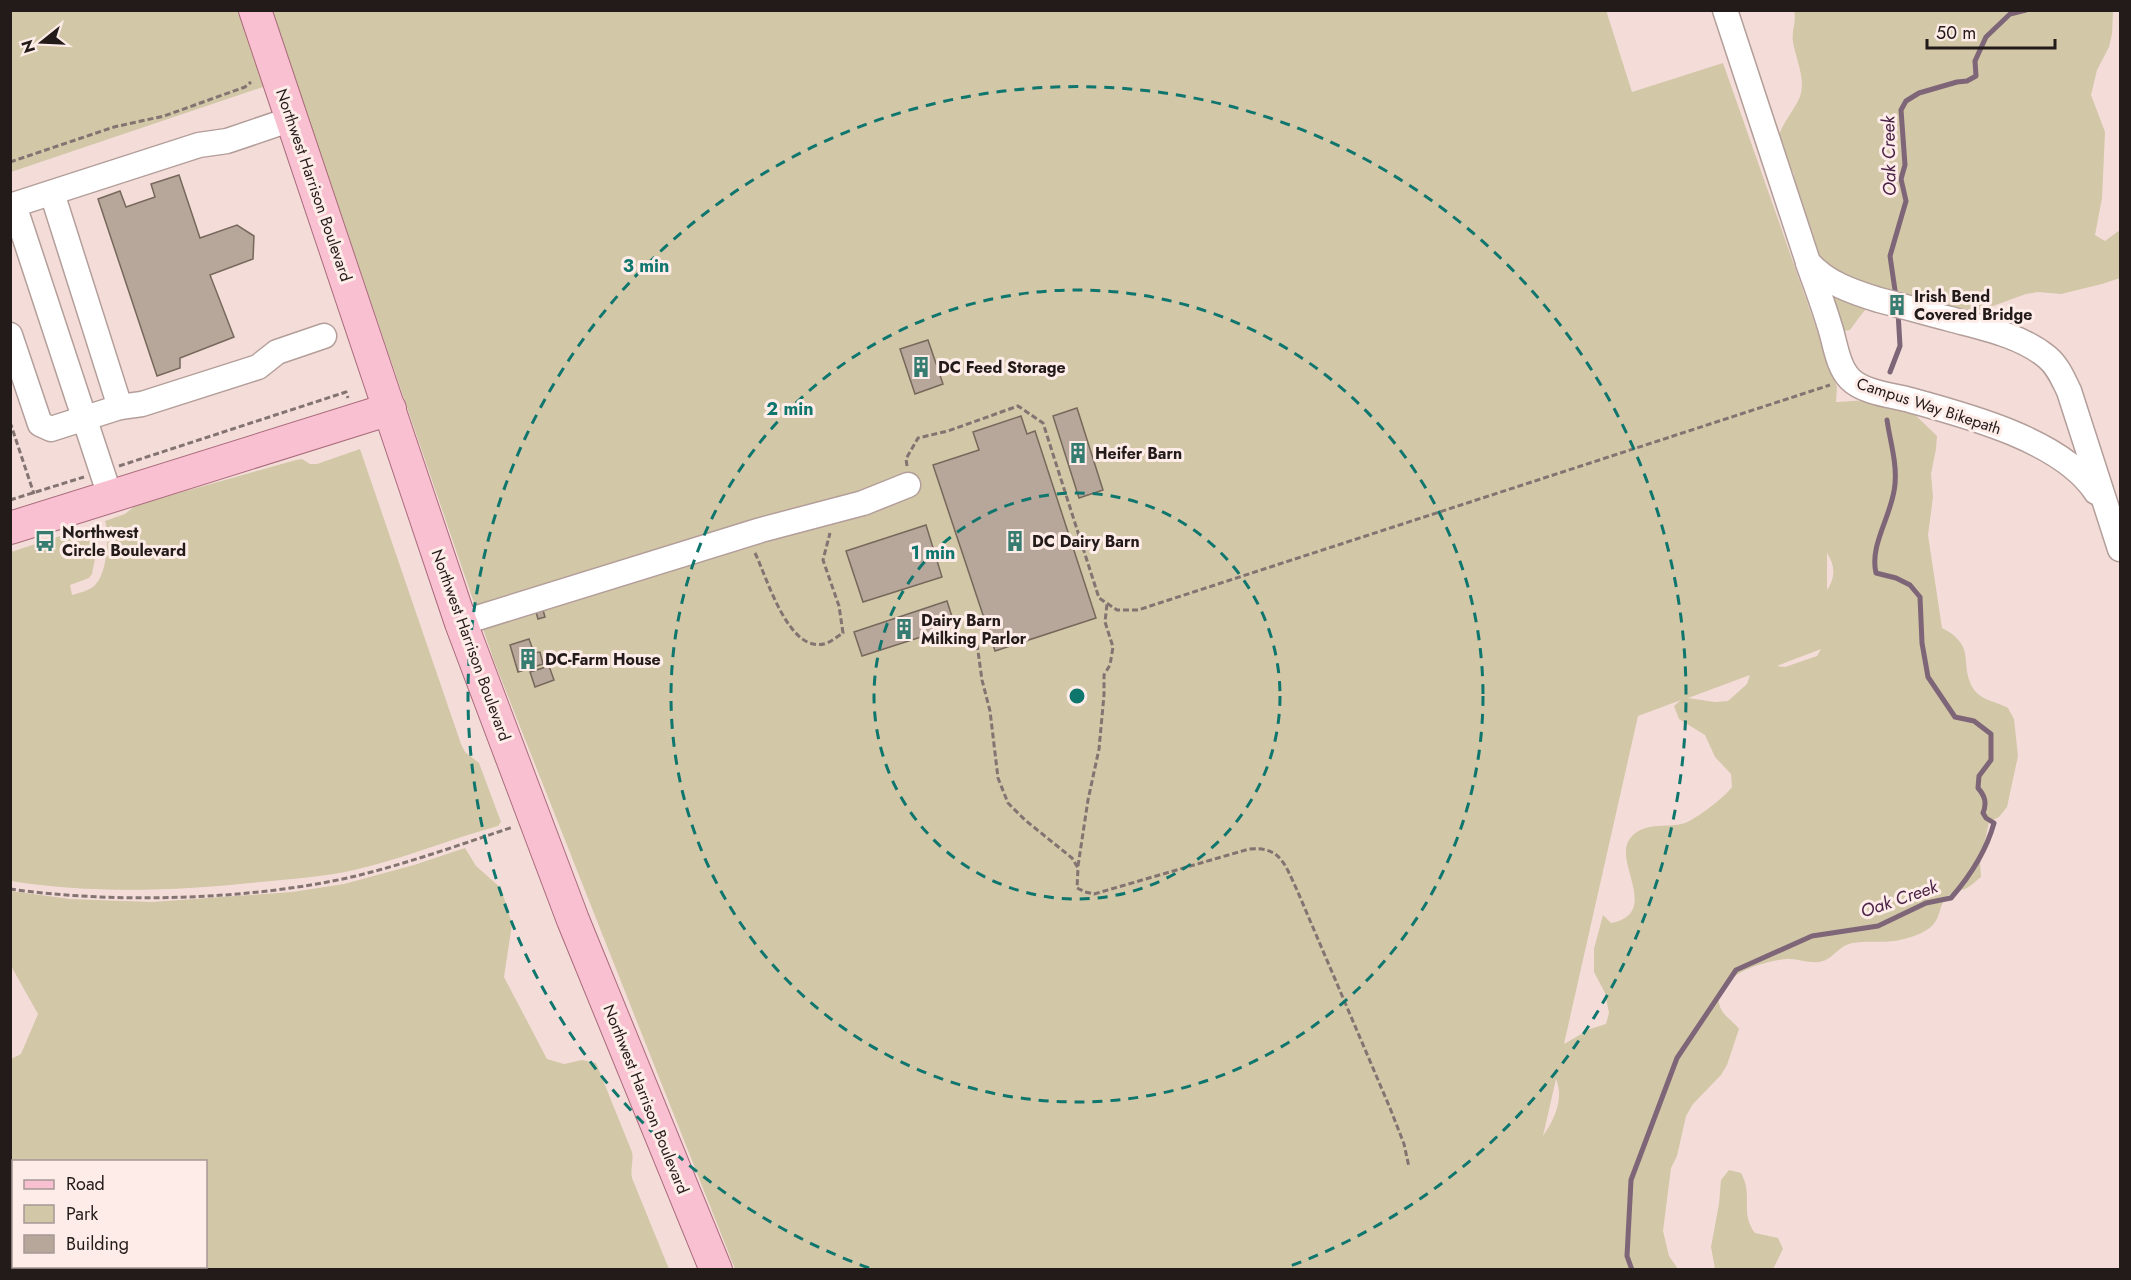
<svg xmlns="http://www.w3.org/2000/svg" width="2131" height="1280" font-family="Jost,sans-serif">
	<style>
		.green { fill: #d2c7a7; fill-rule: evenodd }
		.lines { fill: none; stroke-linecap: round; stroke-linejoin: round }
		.stream { stroke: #7e6678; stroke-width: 5 }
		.building { fill: #b7a79a; stroke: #77685c; stroke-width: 1.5 }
		.minor-casing { stroke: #b39e9a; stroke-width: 27 }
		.major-casing { stroke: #aa6b7c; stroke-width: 34 }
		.path { stroke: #837472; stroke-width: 3; stroke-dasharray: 6 3; stroke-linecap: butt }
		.minor { stroke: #fff; stroke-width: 24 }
		.major { stroke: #f8c0d0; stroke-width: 32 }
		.ring { fill: none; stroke: #0f766e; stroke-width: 3; stroke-dasharray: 10 8 }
		.labels { text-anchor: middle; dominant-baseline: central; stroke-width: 6; stroke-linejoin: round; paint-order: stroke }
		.street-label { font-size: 16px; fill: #231b1a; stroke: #feece8 }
		.poi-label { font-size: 16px; font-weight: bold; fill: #231b1a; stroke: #feece8; text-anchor: start }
		.water-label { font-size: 18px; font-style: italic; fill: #4c2348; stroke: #feece8 }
		.centre { fill: #0f766e; stroke: #feece8; stroke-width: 3 }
		.ring-label { font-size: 18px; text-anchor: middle; font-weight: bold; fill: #0f766e; stroke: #feece8; stroke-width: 6; stroke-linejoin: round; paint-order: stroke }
	</style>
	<rect width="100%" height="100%" fill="#f4ddd9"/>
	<g class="green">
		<path d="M 1606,10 L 1632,92 L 1723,63 L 1837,387 L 1836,402 C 1845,402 1853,400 1862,401 C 1880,403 1886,413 1910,410 L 1937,436 L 1936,449 L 1931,474 L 1933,497 L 1928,535 L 1942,628 C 1979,647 1957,665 1975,691 C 1983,701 1998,702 2008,708 L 2014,719 L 2018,756 L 2007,807 L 1999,817 L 1989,822 L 1980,863 L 1981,877 C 1977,880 1972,885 1967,888 C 1960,891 1952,892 1947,897 C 1939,905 1941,914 1935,922 C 1930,931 1913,937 1904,939 C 1887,944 1870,940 1854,943 C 1840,944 1835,957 1823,961 C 1811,965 1799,958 1787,959 C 1765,960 1706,978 1721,1009 C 1723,1015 1735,1023 1739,1029 L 1727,1065 L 1721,1075 L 1693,1104 L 1686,1116 L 1677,1156 L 1671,1168 L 1663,1231 L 1669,1256 L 1678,1269 L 735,1269 L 494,661 L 271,11 ZM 1827,553 C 1835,565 1836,577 1827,590 ZM 1821,649 L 1817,656 L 1785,667 L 1777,666 ZM 1750,675 L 1747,684 L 1728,701 L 1715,702 L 1688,698 ZM 1681,700 L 1674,706 L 1679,719 L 1705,735 L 1715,757 L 1731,774 L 1732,787 C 1725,797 1696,819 1685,823 C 1665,829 1643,820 1629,840 C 1614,863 1661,913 1611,923 L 1603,915 L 1594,949 L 1594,972 L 1605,993 L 1609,1013 L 1606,1024 L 1590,1029 L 1564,1044 L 1638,716 ZM 1556,1079 C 1564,1098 1555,1119 1543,1136 Z"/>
		<path d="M 10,11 L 241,11 L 266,86 L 11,172 Z"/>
		<path d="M 1794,11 L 2113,11 L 2112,34 L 2109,47 L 2097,70 L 2091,95 L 2105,132 L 2102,198 L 2095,235 L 2105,241 L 2120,230 L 2120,278 L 2102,284 L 2061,294 L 2038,292 L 2026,294 L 1979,311 L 1951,307 L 1920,310 C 1916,305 1910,296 1904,293 C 1882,280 1861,316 1850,330 L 1839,332 L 1816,260 L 1789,195 L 1794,174 C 1789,164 1776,154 1777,142 C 1780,127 1791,114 1798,101 C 1808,82 1796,61 1793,42 C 1791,31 1797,22 1794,11 Z"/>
		<path d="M 360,449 L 461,744 L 465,752 L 479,763 L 501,822 L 498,826 C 450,839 403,859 354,870 C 323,877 291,879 260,882 C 177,891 93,894 11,881 L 11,552 L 97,524 L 99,538 L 92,574 L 89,578 L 70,585 L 72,595 C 79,593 88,591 94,586 C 107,575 110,536 105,521 L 125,514 L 136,505 L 296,460 L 302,459 L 310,464 L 317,464 Z"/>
		<path d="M 465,848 L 476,866 L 501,888 L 512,924 L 504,977 L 547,1059 L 564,1064 L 582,1060 L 596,1063 L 632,1152 C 634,1161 630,1168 632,1178 L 669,1269 L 11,1269 L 11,1059 L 21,1054 L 38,1014 L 11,966 L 11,891 L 70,899 L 152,902 L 292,892 L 344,884 L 414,865 ZM 14,1162 L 206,1162 L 206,1266 L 14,1266 Z"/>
		<path d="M 1729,1170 L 1741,1173 C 1754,1196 1739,1212 1755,1233 L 1778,1238 L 1783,1249 L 1773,1269 L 1715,1269 L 1711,1247 L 1719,1204 L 1721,1180 Z"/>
	</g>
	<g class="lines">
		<g class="stream">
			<path d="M 1896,297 L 1890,256 L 1906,201 L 1901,179 L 1905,165 L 1901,110 L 1906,101 L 1919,93 L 1957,82 L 1967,81 L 1976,76 L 1975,61 L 1986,37 L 2010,14 L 2026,10"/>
			<path d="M 1890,372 L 1900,346 L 1898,312"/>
			<path d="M 1632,1270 L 1627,1256 L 1631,1180 L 1677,1058 L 1736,970 L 1812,936 L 1878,926 L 1926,903 L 1951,898 C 1971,875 1986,852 1994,823 L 1986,818 L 1983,813 C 1987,803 1985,796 1978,788 L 1979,776 L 1991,760 L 1991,734 L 1974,721 L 1955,717 L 1928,677 L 1922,643 L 1920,597 L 1910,585 L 1896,578 L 1876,573 C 1869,544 1893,514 1895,484 C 1897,462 1890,441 1887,420"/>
		</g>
	</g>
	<g class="building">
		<path d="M 179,175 L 200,238 L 237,225 L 254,236 L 253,259 L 210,275 L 234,337 L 180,358 L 180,368 L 157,376 L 98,199 L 120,191 L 126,207 L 155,197 L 151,184 Z"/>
		<path d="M 928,340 L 943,384 L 915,394 L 900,349 Z"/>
		<path d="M 1077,408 L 1103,490 L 1079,498 L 1053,416 Z"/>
		<path d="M 1021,416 L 1027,434 L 1035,431 L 1096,618 L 995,651 L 933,465 L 979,450 L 973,432 Z"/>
		<path d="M 926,525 L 942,577 L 863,602 L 846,551 Z"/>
		<path d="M 947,601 L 955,626 L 862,656 L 854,632 Z"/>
		<path d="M 543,610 L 545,617 L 538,619 L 536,612 Z"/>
		<path d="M 529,639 L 534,653 L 540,652 L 543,664 L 518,672 L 510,645 Z"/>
		<path d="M 549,666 L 554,680 L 535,687 L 530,672 Z"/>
	</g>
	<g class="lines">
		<defs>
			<g id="minor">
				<path d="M 1725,10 L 1808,262 C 1826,283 1853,292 1879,300 C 1903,306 1926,313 1950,319 C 1983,328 2020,335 2047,357 C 2058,366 2063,379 2069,391 L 2120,549"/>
				<path d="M 52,193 L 120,407"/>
				<path d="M 14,205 L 110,496"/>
				<path d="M 10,206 L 199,145 L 227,141 L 292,119"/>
				<path d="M 1808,263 C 1815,283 1823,304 1829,324 C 1835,341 1837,366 1850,379 C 1863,392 1889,395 1906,399 C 1965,415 2062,440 2096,492"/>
				<path d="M 10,335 L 40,424 L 51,429 L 120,407 L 142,404 L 258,367 L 277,352 L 324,336"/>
				<path d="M 461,623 L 761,530 L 863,503 L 908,485"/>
			</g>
			<g id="major">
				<path d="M 255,10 L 461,623 L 573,920 L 716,1270"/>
				<path d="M 10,528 L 390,409"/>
			</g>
		</defs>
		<use href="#minor" class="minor-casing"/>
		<use href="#major" class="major-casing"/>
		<g class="path">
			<path d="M 10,162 L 114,127 L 164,116 L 245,87 L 251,82"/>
			<path d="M 10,422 L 34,494"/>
			<path d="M 119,466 L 346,392 L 348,398"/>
			<path d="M 907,466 L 906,459 L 918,438 L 948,431 L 1018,406 L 1043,423 L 1099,598 L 1117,610 L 1138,610 L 1830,385"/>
			<path d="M 10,500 L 84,477"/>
			<path d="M 755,553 C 767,577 789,657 827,643 C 832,641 838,636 843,633 L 839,606 L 823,560 L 830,533"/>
			<path d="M 977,644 L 982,680 L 990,711 L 998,778 L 1008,803 L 1025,820 L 1072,858 L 1078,868 L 1077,888 L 1085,892 L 1094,894 L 1249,849 C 1281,846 1285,865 1297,890 L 1390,1108 L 1404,1144 L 1409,1167"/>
			<path d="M 1078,866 L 1088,800 L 1099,749 L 1104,695 L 1104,675 L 1110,665 L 1113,647 L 1105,622 L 1107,604"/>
			<path d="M 10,889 C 114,904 254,900 356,876 C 409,863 462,844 513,827"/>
		</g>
		<use href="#minor" class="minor"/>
		<use href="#major" class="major"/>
	</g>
	<g class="ring">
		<circle cx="1077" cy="696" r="203"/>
		<circle cx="1077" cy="696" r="406"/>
		<path d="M869 1268A609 609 0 1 1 1285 1268"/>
	</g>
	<defs>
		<symbol id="building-bare" viewBox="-9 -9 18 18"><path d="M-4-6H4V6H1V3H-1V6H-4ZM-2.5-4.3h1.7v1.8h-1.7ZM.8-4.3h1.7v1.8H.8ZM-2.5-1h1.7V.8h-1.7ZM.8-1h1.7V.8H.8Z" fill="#377c71" stroke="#feece8" stroke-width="2.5" paint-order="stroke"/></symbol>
		<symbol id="bus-bare" viewBox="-9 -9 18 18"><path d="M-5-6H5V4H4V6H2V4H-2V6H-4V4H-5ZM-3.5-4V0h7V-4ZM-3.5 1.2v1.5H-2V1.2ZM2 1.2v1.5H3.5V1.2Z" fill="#377c71" stroke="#feece8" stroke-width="2.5" paint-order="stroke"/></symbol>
	</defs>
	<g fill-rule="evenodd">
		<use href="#building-bare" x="1882" y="290" width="30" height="30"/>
		<use href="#building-bare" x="906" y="352" width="30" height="30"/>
		<use href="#building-bare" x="1063" y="438" width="30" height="30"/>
		<use href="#bus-bare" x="30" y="526" width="30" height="30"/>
		<use href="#building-bare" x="1000" y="526" width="30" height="30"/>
		<use href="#building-bare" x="889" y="614" width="30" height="30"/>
		<use href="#building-bare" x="513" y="644" width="30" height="30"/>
	</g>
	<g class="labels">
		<g class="street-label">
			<text transform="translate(314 185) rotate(71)">Northwest Harrison Boulevard</text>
			<text transform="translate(1929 406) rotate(18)">Campus Way Bikepath</text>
			<text transform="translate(471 645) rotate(70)">Northwest Harrison Boulevard</text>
			<text transform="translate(646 1099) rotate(68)">Northwest Harrison Boulevard</text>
		</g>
		<g class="poi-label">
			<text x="1914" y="296">Irish Bend<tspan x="1914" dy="18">Covered Bridge</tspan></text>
			<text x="938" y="367">DC Feed Storage</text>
			<text x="1095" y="453">Heifer Barn</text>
			<text x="62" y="532">Northwest<tspan x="62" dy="18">Circle Boulevard</tspan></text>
			<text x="1032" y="541">DC Dairy Barn</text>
			<text x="921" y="620">Dairy Barn<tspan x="921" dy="18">Milking Parlor</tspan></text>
			<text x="545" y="659">DC-Farm House</text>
		</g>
		<g class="water-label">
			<text transform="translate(1889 156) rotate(-91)">Oak Creek</text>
			<text transform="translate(1899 899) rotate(-19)">Oak Creek</text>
		</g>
	</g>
	<circle cx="1077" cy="696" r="9" class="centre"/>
	<g class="ring-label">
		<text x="646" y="272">3 min</text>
		<text x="790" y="415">2 min</text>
		<text x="933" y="559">1 min</text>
	</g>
	<rect width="2131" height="1280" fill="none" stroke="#231b1a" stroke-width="24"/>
	<rect x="12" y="1160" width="195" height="108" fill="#feece8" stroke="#a69896" stroke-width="1.5"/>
	<rect x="24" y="1180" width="30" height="9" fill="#f8c0d0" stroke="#a69896" stroke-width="1.5"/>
	<text x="66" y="1190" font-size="18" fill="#231b1a">Road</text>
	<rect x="24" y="1205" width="30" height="18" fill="#d2c7a7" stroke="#a69896" stroke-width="1.5"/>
	<text x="66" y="1220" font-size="18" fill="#231b1a">Park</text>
	<rect x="24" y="1235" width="30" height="18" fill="#b7a79a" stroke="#a69896" stroke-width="1.5"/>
	<text x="66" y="1250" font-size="18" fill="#231b1a">Building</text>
	<g transform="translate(42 42) rotate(252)" stroke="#feece8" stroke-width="4.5" paint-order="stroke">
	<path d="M0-4.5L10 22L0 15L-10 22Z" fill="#231b1a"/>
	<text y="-9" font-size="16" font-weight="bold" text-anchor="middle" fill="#231b1a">N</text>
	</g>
	<path d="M1927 39v9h128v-9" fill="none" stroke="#231b1a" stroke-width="3"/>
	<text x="1936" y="39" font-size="18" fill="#231b1a" stroke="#feece8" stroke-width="4.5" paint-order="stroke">50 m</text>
</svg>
